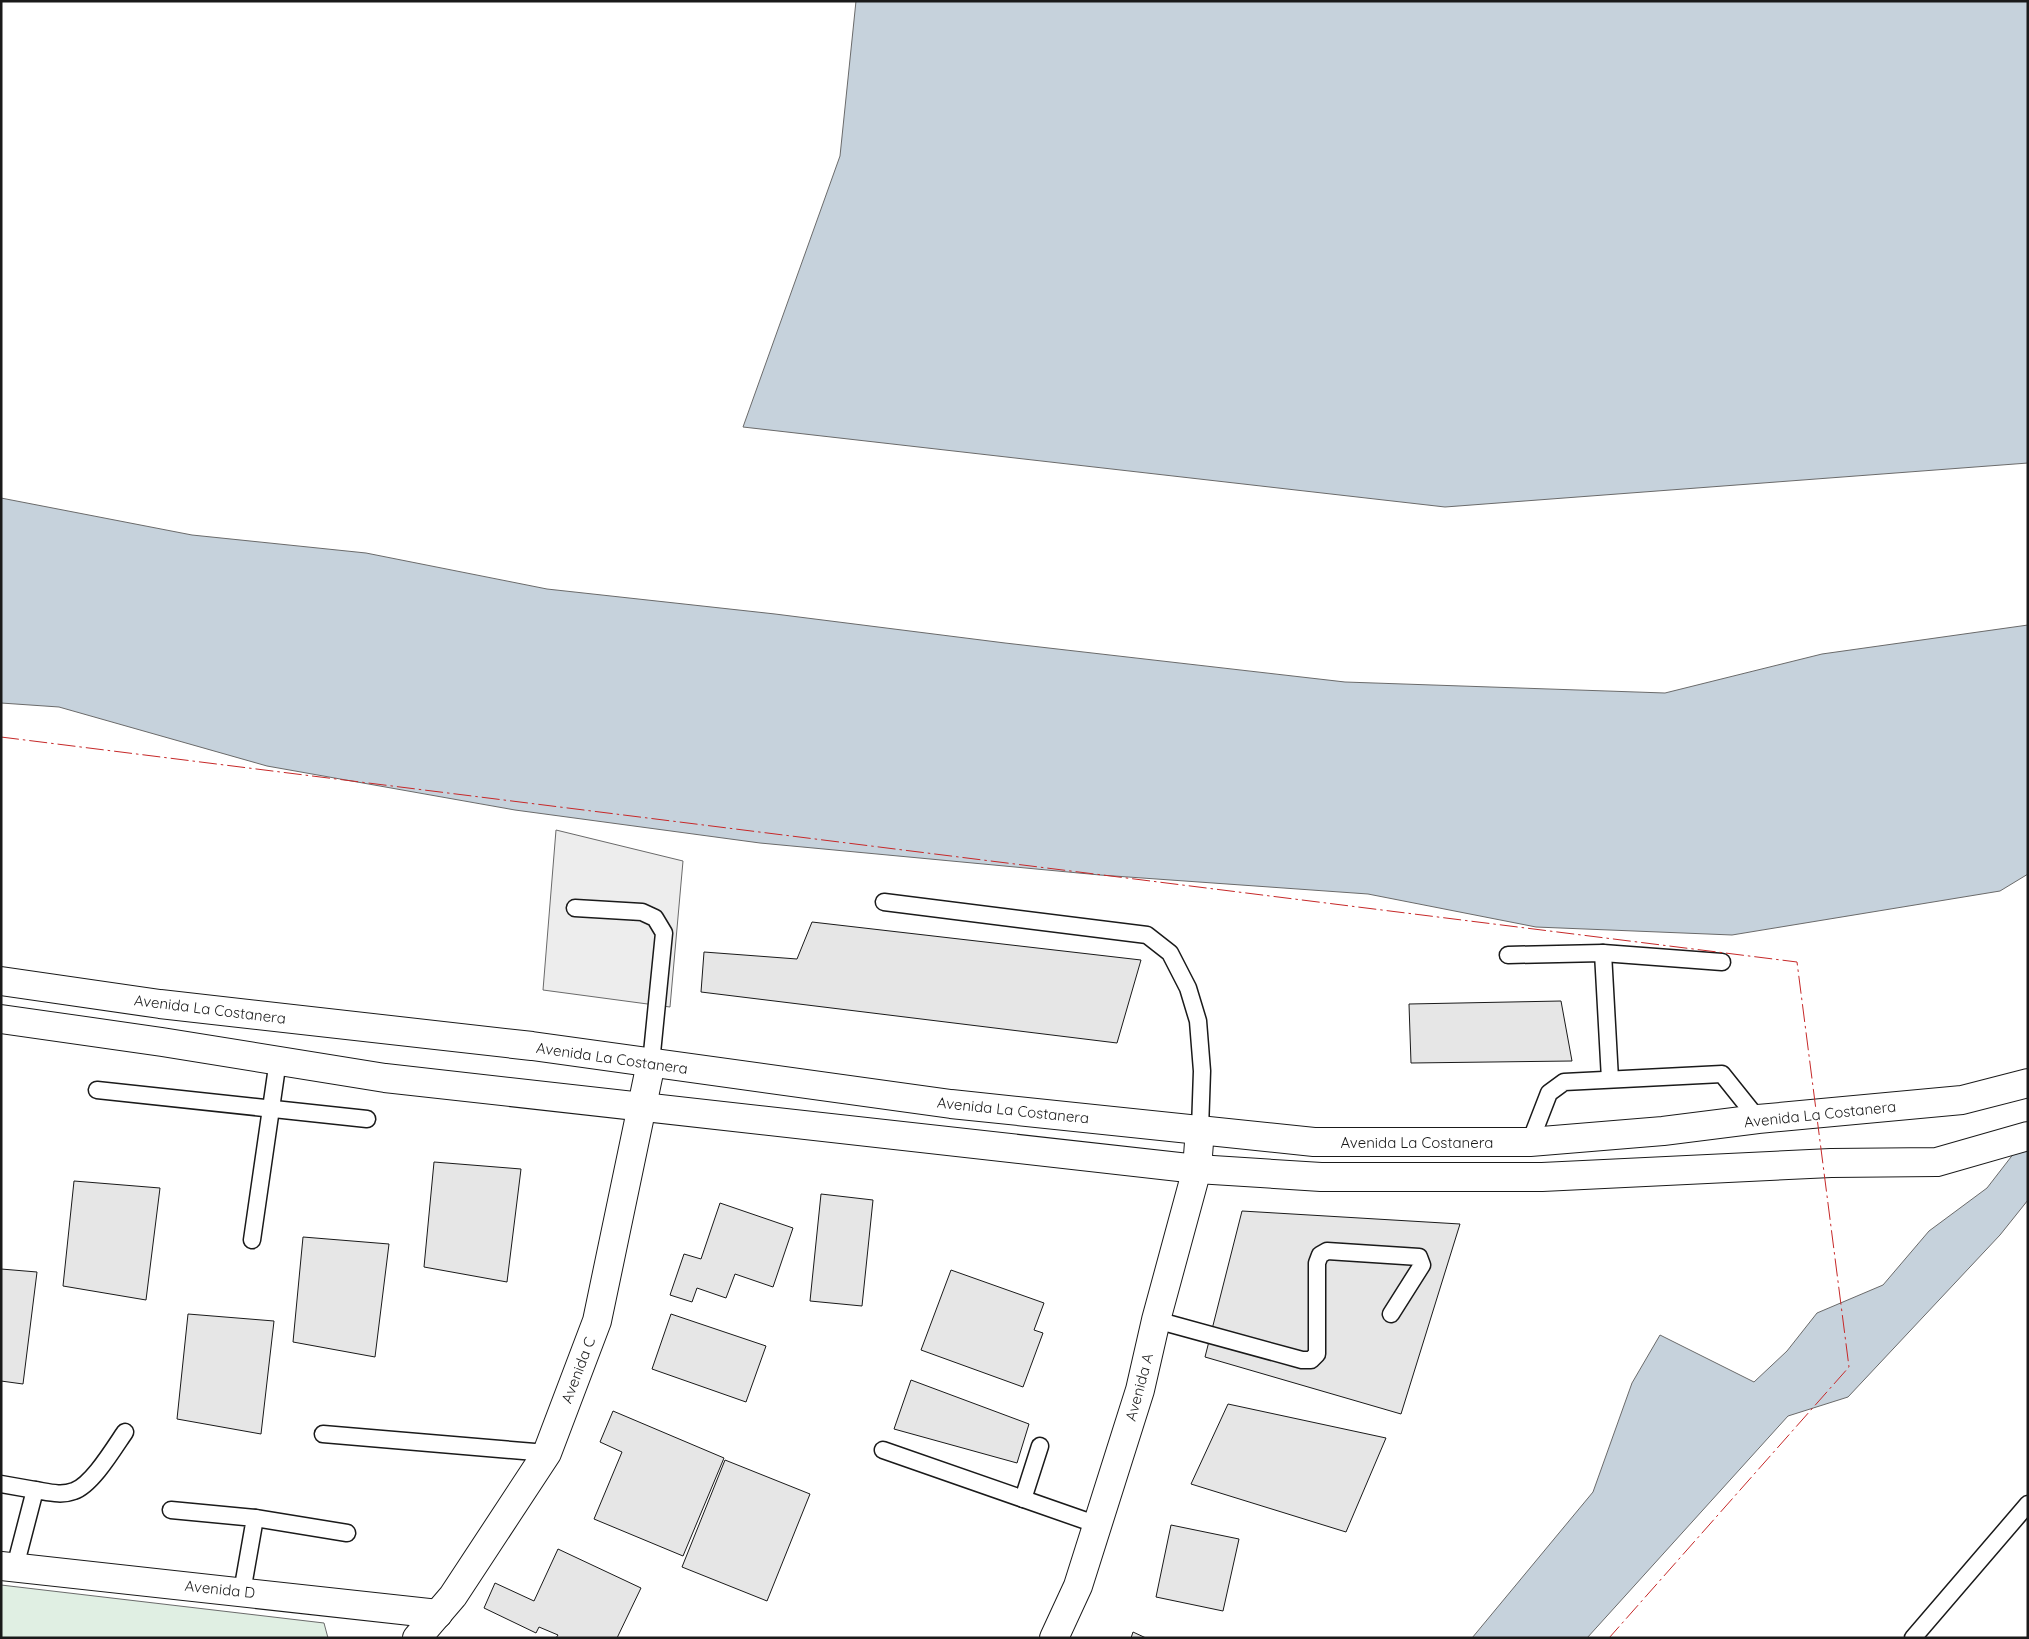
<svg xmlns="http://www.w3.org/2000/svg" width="2029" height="1639" font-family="Quicksand,sans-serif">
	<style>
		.green { fill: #e0efe3; stroke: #6a6a6a }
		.parking { fill: #ededed; stroke: #6a6a6a }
		.water { fill: #c6d2dc; stroke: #6a6a6a }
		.building { fill: #e6e6e6; stroke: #1a1a1a }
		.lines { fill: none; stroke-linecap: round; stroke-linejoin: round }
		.lane-casing { stroke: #1a1a1a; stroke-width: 19 }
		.street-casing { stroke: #1a1a1a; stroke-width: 30 }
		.lane { stroke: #fff; stroke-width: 16 }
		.street { stroke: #fff; stroke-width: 28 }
		.power { stroke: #c62828; stroke-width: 1; stroke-dasharray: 18 4 2.5 4; stroke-linecap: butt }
		.labels { text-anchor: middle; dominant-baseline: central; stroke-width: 4; stroke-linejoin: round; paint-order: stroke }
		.street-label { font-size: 15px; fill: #1a1a1a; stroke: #fff }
	</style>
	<rect width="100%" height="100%" fill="#fff"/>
	<path class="green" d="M 1,1585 L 324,1623 L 328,1638 L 1,1638 Z"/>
	<path class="parking" d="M 556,830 L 683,861 L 670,1007 L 543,990 Z"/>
	<g class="water">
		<path d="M 856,1 L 2028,1 L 2028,463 L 1445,507 L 743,427 L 840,156 Z"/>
		<path d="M 1,498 L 192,535 L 366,553 L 547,589 L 775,614 L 1005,643 L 1345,682 L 1665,693 L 1822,654 L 2028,625 L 2028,874 L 2000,891 L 1732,935 L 1536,927 L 1368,894 L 1100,875 L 760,843 L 515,810 L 267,766 L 59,707 L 1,703 Z"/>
		<path d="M 2028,1135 L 2028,1200 L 2000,1235 L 1848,1397 L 1788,1416 L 1587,1638 L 1472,1638 L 1593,1492 L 1632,1383 L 1660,1335 L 1754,1382 L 1787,1351 L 1817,1313 L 1883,1285 L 1929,1231 L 1987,1188 Z"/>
	</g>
	<g class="building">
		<path d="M 812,922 L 1141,960 L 1117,1043 L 701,992 L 704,952 L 797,959 Z"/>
		<path d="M 1561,1001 L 1572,1061 L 1411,1063 L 1409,1004 Z"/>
		<path d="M 434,1162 L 521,1169 L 507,1282 L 424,1267 Z"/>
		<path d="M 74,1181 L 160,1188 L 146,1300 L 63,1286 Z"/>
		<path d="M 821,1194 L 873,1200 L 862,1306 L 810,1301 Z"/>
		<path d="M 720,1203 L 793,1228 L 773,1287 L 735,1274 L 726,1298 L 697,1288 L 692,1302 L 670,1295 L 684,1254 L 701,1259 Z"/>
		<path d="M 1242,1211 L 1460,1224 L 1401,1414 L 1205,1357 Z"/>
		<path d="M 303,1237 L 389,1244 L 375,1357 L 293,1342 Z"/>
		<path d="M 1,1269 L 37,1272 L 23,1384 L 1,1381 Z"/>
		<path d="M 951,1270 L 1044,1303 L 1034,1330 L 1043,1333 L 1023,1387 L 921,1350 Z"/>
		<path d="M 188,1314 L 274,1321 L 261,1434 L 177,1419 Z"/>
		<path d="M 671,1314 L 766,1346 L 746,1402 L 652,1369 Z"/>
		<path d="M 911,1380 L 1029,1424 L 1017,1463 L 894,1429 Z"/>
		<path d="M 1228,1404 L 1386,1438 L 1346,1532 L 1191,1484 Z"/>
		<path d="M 613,1411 L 724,1458 L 683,1556 L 594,1519 L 622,1452 L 600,1442 Z"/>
		<path d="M 725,1460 L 810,1494 L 767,1601 L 682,1567 Z"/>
		<path d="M 1171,1525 L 1239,1539 L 1223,1611 L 1156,1597 Z"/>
		<path d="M 558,1549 L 641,1588 L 617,1638 L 556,1638 L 558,1635 L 539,1627 L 536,1633 L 484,1608 L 495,1583 L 534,1601 Z"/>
		<path d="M 1133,1632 L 1146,1638 L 1131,1638 Z"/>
	</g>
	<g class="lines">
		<defs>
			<g id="lane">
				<path d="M 884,902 L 1147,935 L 1170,953 L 1188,988 L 1198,1021 L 1202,1071 L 1200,1129"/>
				<path d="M 575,908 L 642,912 L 655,918 L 664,933 L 651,1063"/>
				<path d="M 1603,953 L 1722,962"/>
				<path d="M 1508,955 L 1603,953 L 1610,1079"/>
				<path d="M 97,1090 L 367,1119"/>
				<path d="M 1530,1142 L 1549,1093 L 1564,1082 L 1722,1074 L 1758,1119"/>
				<path d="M 252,1240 L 278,1060"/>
				<path d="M 1156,1320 L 1302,1360 L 1311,1360 L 1317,1354 L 1317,1263 L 1320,1255 L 1327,1251 L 1419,1257 L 1422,1265 L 1391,1314"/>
				<path d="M 323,1434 L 547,1453"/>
				<path d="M 883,1450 L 1098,1525"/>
				<path d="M 1,1484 L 35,1490"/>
				<path d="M 1023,1499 L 1040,1446"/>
				<path d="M 171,1510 L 255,1518 L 242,1592"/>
				<path d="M 255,1518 L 347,1533"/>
				<path d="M 15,1567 L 35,1490 C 48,1492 61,1496 74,1491 C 92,1485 114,1448 125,1432"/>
				<path d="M 1913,1638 L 2028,1504"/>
			</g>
			<g id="street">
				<path d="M 1,981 L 160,1004 L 532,1046 L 951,1104 L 1314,1142 L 1530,1142 L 1663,1131 L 1758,1119 L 1962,1100 L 2028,1083"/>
				<path d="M 1,1019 L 162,1042 L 385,1078 L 1197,1169 L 1321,1177 L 1542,1177 L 1831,1163 L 1937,1162 L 2028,1136"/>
				<path d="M 1,1566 L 438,1614"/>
				<path d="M 417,1638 L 453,1596 L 547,1453 L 597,1321 L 651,1063"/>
				<path d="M 1054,1638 L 1078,1586 L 1140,1390 L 1156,1320 L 1197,1169 L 1200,1129"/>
			</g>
		</defs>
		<use href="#lane" class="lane-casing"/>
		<use href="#street" class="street-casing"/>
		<use href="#lane" class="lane"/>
		<use href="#street" class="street"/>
		<path class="power" d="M 1,737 L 1797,962 L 1849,1367 L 1609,1638"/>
	</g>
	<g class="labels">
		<g class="street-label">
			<text transform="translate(210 1009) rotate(7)">Avenida La Costanera</text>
			<text transform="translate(612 1058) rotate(8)">Avenida La Costanera</text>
			<text transform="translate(1013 1110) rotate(6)">Avenida La Costanera</text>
			<text transform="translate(1820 1114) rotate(-6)">Avenida La Costanera</text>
			<text x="1417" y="1142">Avenida La Costanera</text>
			<text transform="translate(578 1370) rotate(-69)">Avenida C</text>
			<text transform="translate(1139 1387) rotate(-75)">Avenida A</text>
			<text transform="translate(220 1589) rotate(6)">Avenida D</text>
		</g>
	</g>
	<rect width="2029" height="1639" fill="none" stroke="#1a1a1a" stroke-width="5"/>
</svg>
